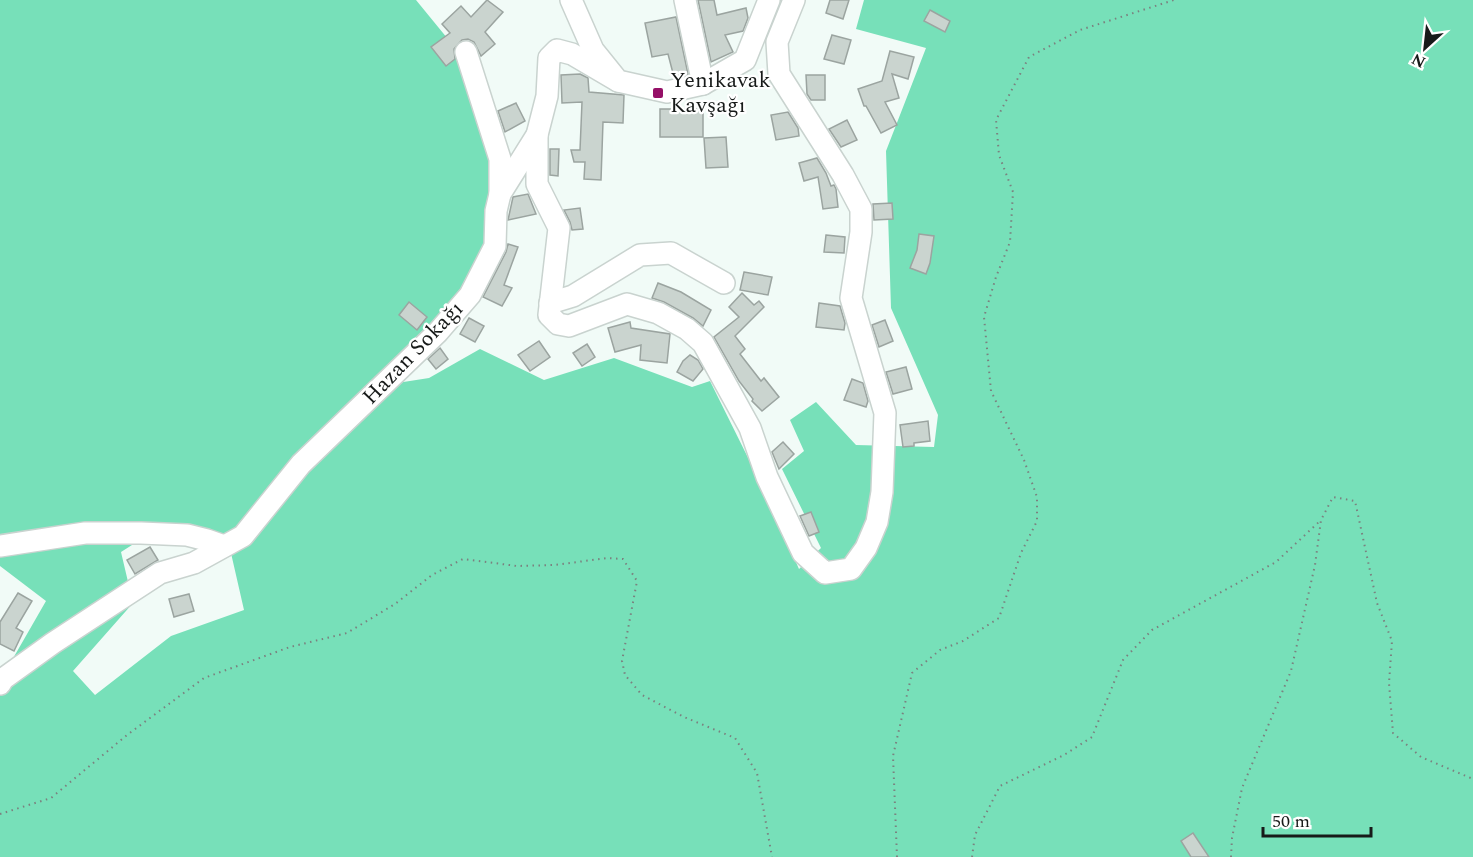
<svg xmlns="http://www.w3.org/2000/svg" width="1473" height="857" font-family="Spectral,serif">
	<style>
		.forest { fill: #77e0b9; fill-rule: evenodd }
		.building { fill: #cad4cf; stroke: #9ba4a0; stroke-width: 1.5 }
		.lines { fill: none; stroke-linecap: round; stroke-linejoin: round }
		.minor-casing { stroke: #c9d3cf; stroke-width: 24 }
		.path { stroke: #7b817f; stroke-width: 2; stroke-dasharray: 1.5 4.5; stroke-linecap: butt }
		.minor { stroke: #fff; stroke-width: 21 }
		.poi-dot { fill: #951067; stroke: #fff; stroke-width: 2 }
		.labels { text-anchor: middle; dominant-baseline: central; stroke-width: 4.5; stroke-linejoin: round; paint-order: stroke }
		.poi-label { font-size: 22px; fill: #171a19; stroke: #fff; text-anchor: start }
		.street-label { font-size: 22px; fill: #171a19; stroke: #fff }
	</style>
	<rect width="100%" height="100%" fill="#f1fbf7"/>
	<path class="forest" d="M 0,0 L 416,0 L 479,77 L 496,173 L 479,272 L 397,383 L 429,378 L 480,349 L 544,380 L 614,358 L 692,387 L 710,381 L 763,488 L 799,569 L 821,548 L 782,469 L 804,451 L 790,420 L 816,402 L 856,445 L 934,447 L 938,415 L 891,308 L 886,151 L 926,48 L 856,29 L 864,0 L 1473,0 L 1473,857 L 0,857 L 0,681 L 46,601 L 0,566 ZM 154,531 L 228,540 L 244,610 L 171,636 L 95,695 L 73,671 L 133,603 L 121,552 Z"/>
	<g class="building">
		<path d="M 487,0 L 503,12 L 485,32 L 495,44 L 481,56 L 474,42 L 468,39 L 462,40 L 454,49 L 455,59 L 446,66 L 431,47 L 450,33 L 442,24 L 461,6 L 471,17 Z"/>
		<path d="M 698,0 L 714,0 L 717,15 L 746,8 L 748,18 L 743,31 L 725,35 L 733,52 L 711,62 Z"/>
		<path d="M 830,0 L 849,0 L 843,19 L 826,13 Z"/>
		<path d="M 930,10 L 950,21 L 945,32 L 924,21 Z"/>
		<path d="M 676,17 L 688,74 L 674,77 L 668,54 L 652,57 L 645,23 Z"/>
		<path d="M 832,35 L 851,40 L 844,64 L 824,59 Z"/>
		<path d="M 890,51 L 914,57 L 908,79 L 892,74 L 899,98 L 885,102 L 897,125 L 881,133 L 866,106 L 864,106 L 858,89 L 882,81 Z"/>
		<path d="M 580,74 L 588,78 L 589,92 L 624,95 L 623,123 L 603,122 L 601,180 L 584,179 L 585,162 L 574,162 L 571,150 L 580,150 L 582,102 L 562,103 L 561,75 Z"/>
		<path d="M 806,75 L 825,75 L 825,100 L 811,100 L 807,94 Z"/>
		<path d="M 516,103 L 525,121 L 505,132 L 498,111 Z"/>
		<rect x="660" y="109" width="43" height="28"/>
		<path d="M 788,112 L 798,128 L 799,136 L 776,140 L 771,115 Z"/>
		<path d="M 847,120 L 857,140 L 841,147 L 829,129 Z"/>
		<path d="M 726,137 L 728,167 L 706,168 L 704,138 Z"/>
		<path d="M 550,149 L 559,149 L 558,176 L 550,175 Z"/>
		<path d="M 817,158 L 826,173 L 831,186 L 834,185 L 836,189 L 838,207 L 823,209 L 818,177 L 804,181 L 799,163 Z"/>
		<path d="M 528,194 L 536,214 L 508,220 L 513,197 Z"/>
		<path d="M 892,203 L 893,219 L 874,220 L 873,204 Z"/>
		<path d="M 580,208 L 583,229 L 572,230 L 570,222 L 564,210 Z"/>
		<path d="M 919,234 L 934,236 L 930,263 L 926,274 L 910,268 L 917,250 Z"/>
		<path d="M 826,235 L 845,237 L 844,253 L 824,252 Z"/>
		<path d="M 508,244 L 518,247 L 504,285 L 512,288 L 502,306 L 483,297 L 506,252 Z"/>
		<path d="M 744,272 L 772,277 L 768,295 L 740,290 Z"/>
		<path d="M 658,283 L 681,292 L 711,310 L 703,326 L 693,318 L 664,302 L 652,298 Z"/>
		<path d="M 742,293 L 754,305 L 759,301 L 764,307 L 735,336 L 745,349 L 740,354 L 761,381 L 764,378 L 779,397 L 762,411 L 752,401 L 753,399 L 739,381 L 714,337 L 739,317 L 729,307 Z"/>
		<path d="M 409,302 L 427,317 L 417,330 L 399,315 Z"/>
		<path d="M 819,303 L 840,306 L 845,323 L 844,330 L 816,327 Z"/>
		<path d="M 469,318 L 484,326 L 475,342 L 460,334 Z"/>
		<path d="M 885,320 L 893,341 L 879,347 L 872,325 Z"/>
		<path d="M 630,322 L 631,328 L 670,334 L 667,363 L 640,360 L 641,345 L 615,352 L 608,328 Z"/>
		<path d="M 539,341 L 550,357 L 530,371 L 518,355 Z"/>
		<path d="M 587,344 L 595,357 L 582,366 L 573,353 Z"/>
		<path d="M 440,348 L 448,359 L 436,369 L 428,359 Z"/>
		<path d="M 690,355 L 698,360 L 703,369 L 693,381 L 677,372 L 683,361 Z"/>
		<path d="M 906,367 L 912,389 L 893,394 L 886,372 Z"/>
		<path d="M 852,379 L 863,383 L 868,401 L 866,407 L 844,400 Z"/>
		<path d="M 928,421 L 930,441 L 914,443 L 914,446 L 903,447 L 900,425 Z"/>
		<path d="M 783,442 L 794,454 L 779,469 L 772,452 Z"/>
		<path d="M 811,512 L 819,532 L 809,536 L 800,516 Z"/>
		<path d="M 150,547 L 158,560 L 135,574 L 127,560 Z"/>
		<path d="M 18,593 L 32,601 L 16,628 L 23,632 L 14,651 L 0,644 L 0,622 Z"/>
		<path d="M 189,594 L 194,611 L 174,617 L 169,599 Z"/>
		<path d="M 1193,833 L 1209,857 L 1191,857 L 1181,841 Z"/>
	</g>
	<g class="lines">
		<defs>
			<g id="minor">
				<path d="M 571,0 L 593,50 L 618,81 L 667,92 L 703,84 L 745,60 L 769,0"/>
				<path d="M 685,0 L 703,84"/>
				<path d="M 466,52 L 500,159 L 500,194"/>
				<path d="M 537,135 L 537,184 L 559,228 L 549,315 L 558,324 L 569,326 L 627,304 L 658,313 L 687,329 L 703,343 L 750,428 L 767,477 L 803,553 L 825,573 L 851,569 L 866,548 L 877,522 L 882,492 L 885,413 L 851,298 L 861,232 L 861,209 L 843,175 L 779,74 L 777,42 L 794,0"/>
				<path d="M 550,303 L 573,296 L 640,255 L 671,253 L 724,283"/>
				<path d="M 0,546 L 85,533 L 141,533 L 187,535 L 207,540 L 224,546"/>
				<path d="M 0,684 L 3,679 L 53,643 L 160,573 L 194,563 L 243,536 L 301,464 L 438,332 L 470,295 L 495,246 L 496,211 L 500,194 L 537,135 L 547,96 L 549,58 L 557,50 L 572,54 L 618,81"/>
			</g>
		</defs>
		<use href="#minor" class="minor-casing"/>
		<g class="path">
			<path d="M 0,814 L 51,798 L 127,735 L 204,678 L 290,647 L 347,633 L 395,604 L 432,575 L 463,559 L 517,566 L 555,565 L 607,558 L 623,559 L 637,581 L 622,661 L 625,675 L 642,695 L 684,717 L 735,738 L 757,773 L 772,857"/>
			<path d="M 897,857 L 893,756 L 912,673 L 940,650 L 963,641 L 999,618 L 1021,553 L 1037,521 L 1037,497 L 1024,460 L 991,391 L 984,317 L 996,277 L 1010,242 L 1013,192 L 999,155 L 996,120 L 1029,57 L 1080,30 L 1174,0"/>
			<path d="M 972,857 L 975,835 L 1000,786 L 1064,755 L 1092,737 L 1123,660 L 1152,630 L 1276,562 L 1321,520"/>
			<path d="M 1231,857 L 1232,838 L 1242,788 L 1291,671 L 1315,565 L 1321,520 L 1333,497 L 1355,501 L 1377,603 L 1392,641 L 1389,683 L 1393,733 L 1421,757 L 1473,779"/>
		</g>
		<use href="#minor" class="minor"/>
	</g>
	<rect class="poi-dot" x="652" y="87" width="12" height="12" rx="3"/>
	<g class="labels">
		<g class="poi-label">
			<text x="670" y="80">Yenikavak<tspan x="670" dy="25">Kavşağı</tspan></text>
		</g>
		<g class="street-label">
			<text transform="translate(413 353) rotate(-46)">Hazan Sokağı</text>
		</g>
	</g>
	<g transform="translate(1425 48) rotate(207)" stroke="#ffffff" stroke-width="4.5" paint-order="stroke">
	<path d="M0-4.5L10 22L0 15L-10 22Z" fill="#171a19"/>
	<text y="-9" font-size="16" font-weight="bold" text-anchor="middle" fill="#171a19">N</text>
	</g>
	<path d="M1263 827v9h108v-9" fill="none" stroke="#171a19" stroke-width="3"/>
	<text x="1272" y="827" font-size="18" fill="#171a19" stroke="#ffffff" stroke-width="4.5" paint-order="stroke">50 m</text>
</svg>
